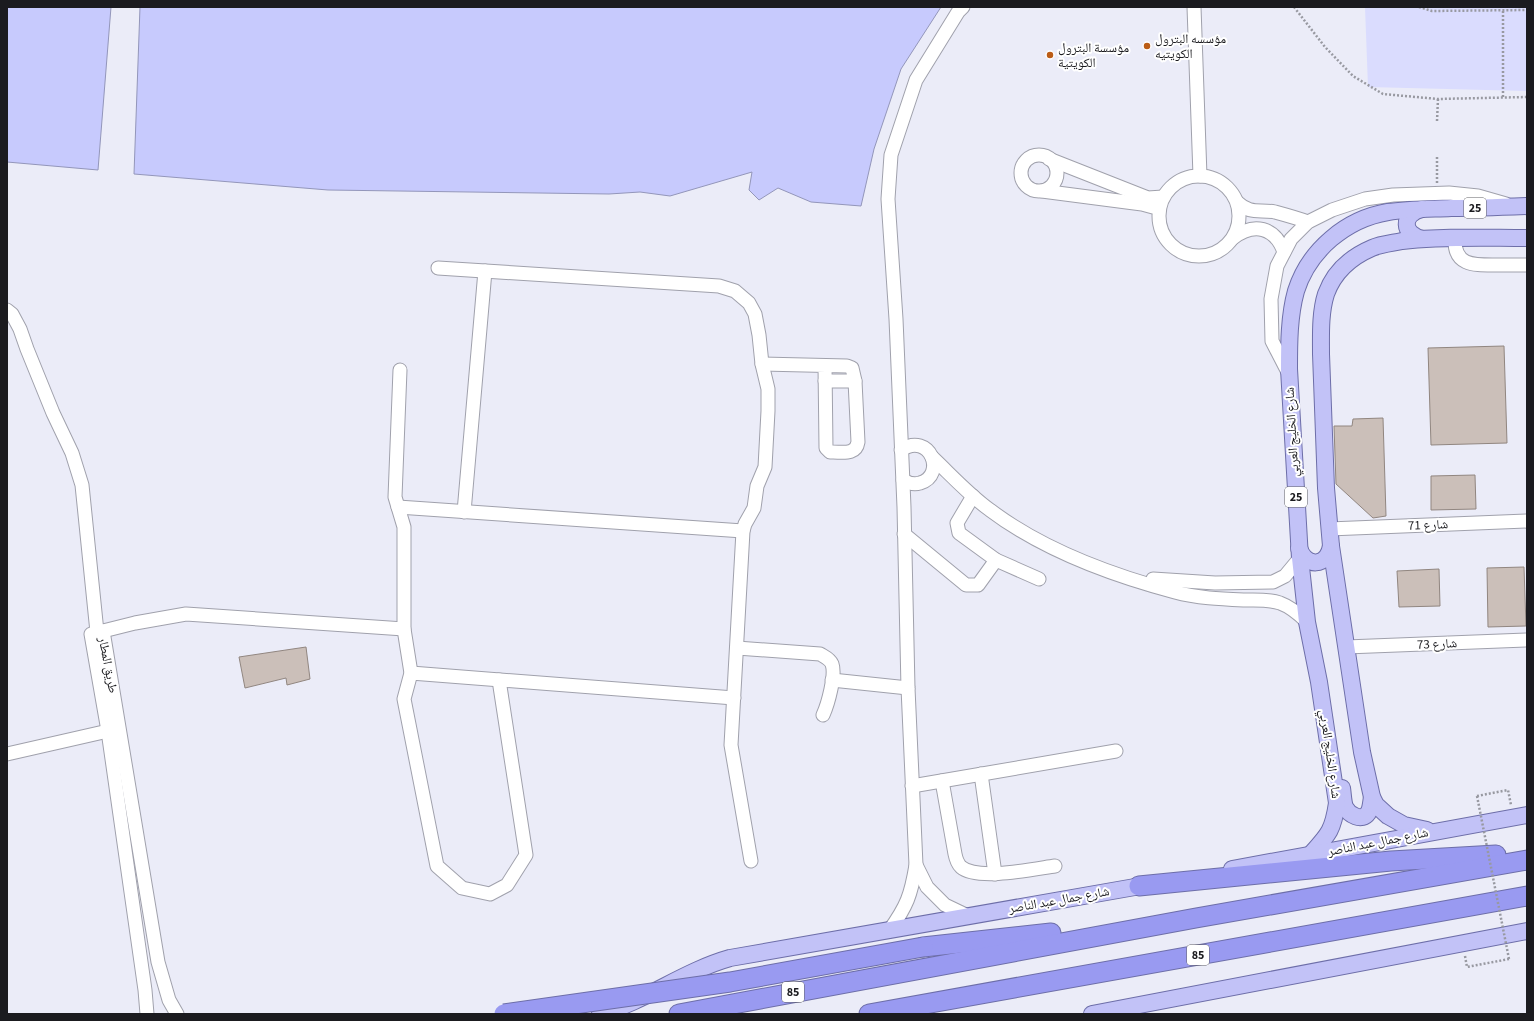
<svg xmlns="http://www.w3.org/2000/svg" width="1534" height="1021" font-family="'Source Sans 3','Noto Naskh Arabic',sans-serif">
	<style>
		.green { fill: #dadcfe }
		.water { fill: #c7cafd; stroke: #9396ba }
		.building { fill: #cbbfb9; stroke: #918680 }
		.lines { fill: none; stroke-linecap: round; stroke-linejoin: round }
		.minor-casing { stroke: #a0a1ac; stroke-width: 15 }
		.major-casing { stroke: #6d6ea8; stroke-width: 18 }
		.highway-casing { stroke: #6d6ea8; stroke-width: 21 }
		.path { stroke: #9899a1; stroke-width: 2.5; stroke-dasharray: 2 2; stroke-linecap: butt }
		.minor { stroke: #fff; stroke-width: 13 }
		.major { stroke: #c2c2f7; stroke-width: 16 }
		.highway { stroke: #999af1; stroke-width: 19 }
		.highway-bridge-casing { stroke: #6d6ea8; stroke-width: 21; stroke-linecap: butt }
		.path-bridge { stroke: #9899a1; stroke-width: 2.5; stroke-dasharray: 2 2; stroke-linecap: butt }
		.highway-bridge { stroke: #999af1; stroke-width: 19 }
		.poi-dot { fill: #bb5c16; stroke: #fff; stroke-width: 1.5 }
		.labels { text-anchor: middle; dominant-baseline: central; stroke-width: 4; stroke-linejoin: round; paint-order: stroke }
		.shield { fill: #fff; stroke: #5f5f62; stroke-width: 1 }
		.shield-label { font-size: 12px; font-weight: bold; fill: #1b1b1f }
		.poi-label { font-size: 13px; fill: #1b1b1f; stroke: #fff; text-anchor: start }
		.street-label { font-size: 13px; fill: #1b1b1f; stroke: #fff }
	</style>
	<rect width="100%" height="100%" fill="#ebecf8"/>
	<path class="green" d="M 1365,7 L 1527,7 L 1527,91 L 1368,87 Z"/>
	<g class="water">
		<path d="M 7,7 L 111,7 L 98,170 L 7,162 Z"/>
		<path d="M 140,7 L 941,7 L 901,69 L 874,149 L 861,206 L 811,202 L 778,188 L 759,200 L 749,190 L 752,172 L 670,196 L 640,192 L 609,194 L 328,190 L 134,174 Z"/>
	</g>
	<g class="building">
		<path d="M 1504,346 L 1507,443 L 1431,445 L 1428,348 Z"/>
		<path d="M 1383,418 L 1386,516 L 1373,518 L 1336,484 L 1334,426 L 1352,426 L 1353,419 Z"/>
		<path d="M 1475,475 L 1476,509 L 1431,510 L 1431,476 Z"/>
		<path d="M 1524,567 L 1526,626 L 1488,627 L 1487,568 Z"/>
		<path d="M 1439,569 L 1440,606 L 1399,607 L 1397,571 Z"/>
		<path d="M 306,647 L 310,679 L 287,685 L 286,678 L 245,688 L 239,657 Z"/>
	</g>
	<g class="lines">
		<defs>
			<g id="minor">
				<path d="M 1194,7 L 1200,176"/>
				<circle cx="1039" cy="173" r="18"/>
				<path d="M 1049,159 L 1148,198 L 1163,197"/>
				<circle cx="1199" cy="216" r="40"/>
				<path d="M 1042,191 L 1142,204 L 1153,207"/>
				<path d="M 1237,202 C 1251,215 1259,209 1275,212 C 1286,215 1297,218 1308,222"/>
				<path d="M 1233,238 C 1254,222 1275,227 1284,252"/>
				<path d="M 1455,239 C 1454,266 1474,265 1495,265 C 1506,265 1516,265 1527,265"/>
				<path d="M 438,268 L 719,286 L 735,291 L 749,303 L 755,314 L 759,335 L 762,364 L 768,389 L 768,411 L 765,467 L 757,486 L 754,508 L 745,524 L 743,531 L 731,745 L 751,861"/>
				<path d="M 7,310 L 12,314 L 20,329 L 27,349 L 53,413 L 72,453 L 82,485 L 97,632"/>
				<path d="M 762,364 L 847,366 L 852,368 L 855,381 L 858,442 C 856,455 843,452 833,452 L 830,452 L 826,448 L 825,366"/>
				<path d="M 400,370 L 395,497 L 404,527 L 404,629 L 411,673 L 404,699 L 437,866 L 462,888 L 490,894 L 507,885 L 526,855 L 499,680"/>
				<path d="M 1289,374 L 1272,341 L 1271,299 L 1277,266 L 1291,239 L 1308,222 L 1332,210 L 1365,199 L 1393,195 L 1449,193 L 1478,196 L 1506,204"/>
				<path d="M 825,381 L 855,381"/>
				<path d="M 901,450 C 930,431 947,475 920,483 C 914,485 908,483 903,480"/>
				<path d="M 932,457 C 951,475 969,495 990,510 C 1043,550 1111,575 1175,592 C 1197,598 1221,599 1244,600 C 1256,600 1268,599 1280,603 C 1291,607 1299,614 1307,622"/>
				<path d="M 973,496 L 957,523 L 959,533 L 996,560 L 1039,579"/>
				<path d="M 398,507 L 743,531"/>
				<path d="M 464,512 L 485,271"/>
				<path d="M 1329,529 L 1527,521"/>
				<path d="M 904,534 L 966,585 L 978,585 L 996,560"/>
				<path d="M 1153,579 L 1215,583 L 1273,582 L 1285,576 L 1300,558"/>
				<path d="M 103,631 L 158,962 L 169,1000 L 177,1014"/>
				<path d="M 1346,647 L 1527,640"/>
				<path d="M 737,648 L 820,654 C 825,657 830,659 832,664 C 836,675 828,704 823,715"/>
				<path d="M 411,673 L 734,698"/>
				<path d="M 832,680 L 908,688"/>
				<path d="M 7,754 L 108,731"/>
				<path d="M 981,774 L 995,874"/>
				<path d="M 942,781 L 955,854 C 956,859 958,864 961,867 C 977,881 1034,869 1055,866"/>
				<path d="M 912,786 L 1116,751"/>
				<path d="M 916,865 L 927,887 L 945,905 L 968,916"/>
				<path d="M 889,931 C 907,906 911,895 916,865 L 908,688 L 904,507 L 896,319 L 888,199 L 891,155 L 916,80 L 958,12 L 963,7"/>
				<path d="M 147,1014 L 145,990 L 108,731 L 91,634 L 135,623 L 186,614 L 404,629"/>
			</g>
			<g id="major">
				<path d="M 1422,209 C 1401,214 1402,235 1423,239"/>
				<path d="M 1299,548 C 1306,568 1327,567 1331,546"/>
				<path d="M 1342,788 C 1343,794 1343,802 1345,807 C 1349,815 1362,822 1368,813 C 1371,809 1371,802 1372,797"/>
				<path d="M 1427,830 L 1404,825 L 1388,816 L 1376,805 L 1372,797 L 1362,752 L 1331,546 L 1326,488 L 1321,354 C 1321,335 1320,313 1326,294 C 1334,272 1351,257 1372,248 C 1381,244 1393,243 1402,241 C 1443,236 1486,238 1527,238"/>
				<path d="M 1311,854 C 1329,834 1333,830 1337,803 L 1319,682 L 1307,622 L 1300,558 L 1289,369 C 1289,344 1289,316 1296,291 C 1309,250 1346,219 1388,212 C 1408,209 1430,209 1451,208 C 1476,208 1502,207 1527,206"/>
				<path d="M 1232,869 L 1527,815"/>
				<path d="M 600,1014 C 646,1001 684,971 730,958 L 1152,884"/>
				<path d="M 1092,1014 L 1527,931"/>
			</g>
			<g id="highway">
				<path d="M 1139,886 L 1391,861 L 1496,855"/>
				<path d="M 923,947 L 1051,933"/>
				<path d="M 679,1014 L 1196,918 L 1527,860"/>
				<path d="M 869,1014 L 1527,896"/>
			</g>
		</defs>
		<use href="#minor" class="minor-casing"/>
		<use href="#major" class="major-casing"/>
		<use href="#highway" class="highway-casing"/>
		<g class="path">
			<path d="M 1294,7 L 1325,47 L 1353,76 L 1383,94 L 1438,99 L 1527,97"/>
			<path d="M 1419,7 L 1432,11 L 1527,10"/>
			<path d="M 1503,97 L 1503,10"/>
			<path d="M 1437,121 L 1438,99"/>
			<path d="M 1437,183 L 1437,155"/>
			<path d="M 1477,796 L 1508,790 L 1511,805"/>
			<path d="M 1465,956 L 1467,967 L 1509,959"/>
		</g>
		<use href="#minor" class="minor"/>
		<use href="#major" class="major"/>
		<use href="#highway" class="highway"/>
		<defs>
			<path id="highway-bridge" d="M 504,1014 L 730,982 L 923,947"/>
		</defs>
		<use href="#highway-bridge" class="highway-bridge-casing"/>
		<path class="path-bridge" d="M 1477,796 L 1509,959"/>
		<use href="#highway-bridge" class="highway-bridge"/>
	</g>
	<g class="poi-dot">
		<circle cx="1147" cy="46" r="4"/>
		<circle cx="1050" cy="55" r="4"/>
	</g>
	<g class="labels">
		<g class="shield">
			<rect x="1464" y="198" width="22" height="20" rx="3"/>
			<rect x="1285" y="487" width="22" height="20" rx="3"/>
			<rect x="1187" y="945" width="22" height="20" rx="3"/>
			<rect x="782" y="982" width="22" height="20" rx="3"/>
		</g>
		<g class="shield-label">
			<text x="1475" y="208">25</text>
			<text x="1296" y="497">25</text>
			<text x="1198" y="955">85</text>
			<text x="793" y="992">85</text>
		</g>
		<g class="poi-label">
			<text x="1155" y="39">مؤسسه البترول<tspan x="1155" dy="15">الكويتيه</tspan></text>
			<text x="1058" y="48">مؤسسة البترول<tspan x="1058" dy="15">الكويتية</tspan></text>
		</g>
		<g class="street-label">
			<text transform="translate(1292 432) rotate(-93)">شارع الخليج العربي</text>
			<text transform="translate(1428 525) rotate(-2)">شارع 71</text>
			<text transform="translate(1437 644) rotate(-2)">شارع 73</text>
			<text transform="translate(108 665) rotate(79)">طريق المطار</text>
			<text transform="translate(1330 754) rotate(82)">شارع الخليج العربي</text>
			<text transform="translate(1378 842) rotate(-11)">شارع جمال عبد الناصر</text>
			<text transform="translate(1059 900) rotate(-10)">شارع جمال عبد الناصر</text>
		</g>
	</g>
	<rect width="1534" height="1021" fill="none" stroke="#1b1b1f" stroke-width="16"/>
</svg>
